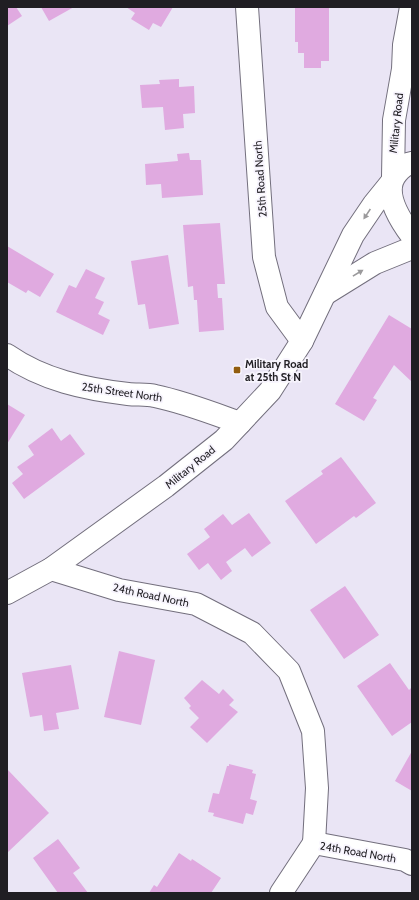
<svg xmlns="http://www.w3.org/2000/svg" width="419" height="900" font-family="Cabin,sans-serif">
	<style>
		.building { fill: #e0aae0 }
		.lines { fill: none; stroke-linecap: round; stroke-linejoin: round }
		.minor-casing { stroke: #736f7d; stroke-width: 24 }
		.major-casing { stroke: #736f7d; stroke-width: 24 }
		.minor { stroke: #fff; stroke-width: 22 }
		.major { stroke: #fff; stroke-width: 22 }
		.oneway { fill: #9b9a9c }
		.poi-dot { fill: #915d0f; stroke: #f7f4fd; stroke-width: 1.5 }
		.labels { text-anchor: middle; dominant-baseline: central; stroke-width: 3.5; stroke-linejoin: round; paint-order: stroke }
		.street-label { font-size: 11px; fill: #201e23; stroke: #f7f4fd }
		.poi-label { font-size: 11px; font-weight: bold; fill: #201e23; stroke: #f7f4fd; text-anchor: start }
	</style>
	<rect width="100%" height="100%" fill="#eae5f5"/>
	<g class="building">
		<path d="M 7,7 L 16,7 L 22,16 L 7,26 Z"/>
		<path d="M 41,7 L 74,7 L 49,21 Z"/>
		<path d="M 126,7 L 173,7 L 161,27 L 153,23 L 149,30 L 131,19 L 135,13 Z"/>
		<path d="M 295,7 L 329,7 L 329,61 L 321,61 L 321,68 L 304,68 L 304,53 L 298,53 L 298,42 L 295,42 Z"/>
		<path d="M 179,79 L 179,87 L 194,86 L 195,113 L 183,114 L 184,128 L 165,130 L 163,107 L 142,108 L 140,85 L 160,84 L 159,80 Z"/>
		<path d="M 189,153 L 190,160 L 201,160 L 203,195 L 162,198 L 161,184 L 146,185 L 145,164 L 178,161 L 177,154 Z"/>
		<path d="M 220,223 L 225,284 L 217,284 L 218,298 L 222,298 L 224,330 L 199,332 L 197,300 L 194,300 L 193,286 L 188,287 L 183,225 Z"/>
		<path d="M 7,246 L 54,274 L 40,297 L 28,290 L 26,293 L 7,282 Z"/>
		<path d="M 168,255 L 179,324 L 149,329 L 145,304 L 138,305 L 131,261 Z"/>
		<path d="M 86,269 L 105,278 L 95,298 L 104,302 L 98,314 L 110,320 L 103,335 L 56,312 L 69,285 L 76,288 Z"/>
		<path d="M 389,315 L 412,329 L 412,382 L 394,365 L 373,398 L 377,400 L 364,421 L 335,404 Z"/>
		<path d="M 7,404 L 25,415 L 7,444 Z"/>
		<path d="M 52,428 L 61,441 L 70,434 L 85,454 L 24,499 L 12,483 L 23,474 L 17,467 L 34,455 L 28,446 Z"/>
		<path d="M 341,457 L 376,503 L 356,518 L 354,516 L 316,544 L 285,501 L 323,474 L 321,471 Z"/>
		<path d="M 249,513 L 271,543 L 252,557 L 245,548 L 226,562 L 232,571 L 221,580 L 208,563 L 199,570 L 187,554 L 210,537 L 204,529 L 223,514 L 232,525 Z"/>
		<path d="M 345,586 L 379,635 L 344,659 L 310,610 Z"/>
		<path d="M 119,651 L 155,660 L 141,725 L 104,717 Z"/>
		<path d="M 390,663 L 409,690 L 412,687 L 412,722 L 392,736 L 357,686 Z"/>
		<path d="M 71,665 L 79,709 L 56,713 L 59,729 L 44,731 L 42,715 L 30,717 L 22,673 Z"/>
		<path d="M 202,680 L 219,694 L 223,689 L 234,700 L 229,705 L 238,712 L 207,743 L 190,727 L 199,718 L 189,708 L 191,706 L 184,698 Z"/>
		<path d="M 412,751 L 412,791 L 395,781 Z"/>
		<path d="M 229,764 L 253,770 L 252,773 L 256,774 L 250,799 L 257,801 L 253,815 L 246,813 L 243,824 L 213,816 L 214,813 L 208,812 L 213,793 L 219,794 L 227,766 L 229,766 Z"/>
		<path d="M 7,769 L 49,813 L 7,853 Z"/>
		<path d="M 58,839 L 80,868 L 73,873 L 88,893 L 58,893 L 33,858 Z"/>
		<path d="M 179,853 L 191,861 L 192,859 L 221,878 L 211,893 L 149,893 L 154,885 L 157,887 Z"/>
	</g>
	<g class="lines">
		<defs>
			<g id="minor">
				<path d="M 247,7 L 264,257 L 277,307 L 302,341"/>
				<path d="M 7,355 C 43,380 85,389 128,394 C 137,395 147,394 155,396 C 184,402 212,413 240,423"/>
				<path d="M 51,569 L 119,590 L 196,604 L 252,633 L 289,671 L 313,731 L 317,788 L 314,843"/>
				<path d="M 314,843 L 405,860 L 412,864"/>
				<path d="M 281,893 L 314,843"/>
			</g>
			<g id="major">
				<path d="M 412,163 C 405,164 401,168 397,173 C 381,191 400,220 412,236"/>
				<path d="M 393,177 L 394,120 L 403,69 L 404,45 L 411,7"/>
				<path d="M 325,294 L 375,263 L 412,248"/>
				<path d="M 7,593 L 51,569 L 166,486 L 224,440 L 270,391 L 302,341 L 353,235 L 374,204 L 391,183"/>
			</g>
		</defs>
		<use href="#minor" class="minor-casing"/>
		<use href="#major" class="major-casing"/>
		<use href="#minor" class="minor"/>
		<use href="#major" class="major"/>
	</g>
	<defs><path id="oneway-solid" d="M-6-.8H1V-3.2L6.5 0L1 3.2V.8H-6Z"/></defs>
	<g class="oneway">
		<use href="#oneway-solid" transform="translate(367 214) rotate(124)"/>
		<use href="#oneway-solid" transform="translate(358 273) rotate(-31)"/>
	</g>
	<rect class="poi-dot" x="233" y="366" width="8" height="8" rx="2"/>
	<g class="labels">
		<g class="street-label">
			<text transform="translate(396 123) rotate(-84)">Military Road</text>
			<text transform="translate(260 179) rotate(-94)">25th Road North</text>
			<text transform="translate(122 392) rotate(8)">25th Street North</text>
			<text transform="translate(190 467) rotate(-39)">Military Road</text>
			<text transform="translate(151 595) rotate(12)">24th Road North</text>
			<text transform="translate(358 852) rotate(10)">24th Road North</text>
		</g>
		<g class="poi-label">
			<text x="245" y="364">Military Road<tspan x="245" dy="13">at 25th St N</tspan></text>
		</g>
	</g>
	<rect width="419" height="900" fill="none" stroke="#201e23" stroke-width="16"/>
</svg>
